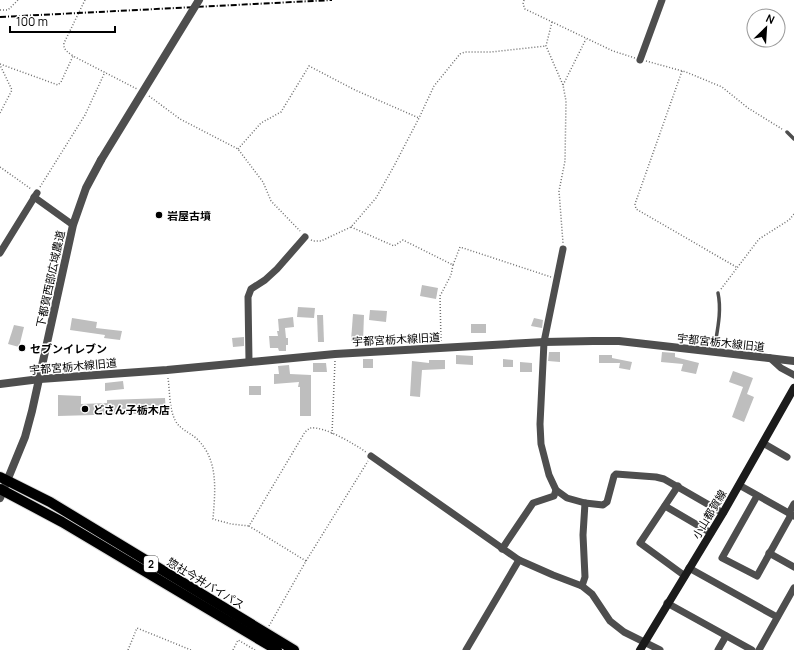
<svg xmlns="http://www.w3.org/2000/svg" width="794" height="650" font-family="Manrope,'Noto Sans JP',sans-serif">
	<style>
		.building { fill: #bebebe }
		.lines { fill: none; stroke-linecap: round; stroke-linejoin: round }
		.primary-casing { stroke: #dbdbdb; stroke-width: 12 }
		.path { stroke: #707070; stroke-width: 1.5; stroke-dasharray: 1 2; stroke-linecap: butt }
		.service { stroke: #4e4e4e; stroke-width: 3.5 }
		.minor { stroke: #4e4e4e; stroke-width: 7 }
		.tertiary { stroke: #4e4e4e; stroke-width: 8 }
		.secondary { stroke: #1b1b1b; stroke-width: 8 }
		.primary { stroke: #000; stroke-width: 10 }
		.rail { stroke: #000; stroke-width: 2; stroke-dasharray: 6 2 1 2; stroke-linecap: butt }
		.tertiary-bridge { stroke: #4e4e4e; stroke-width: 8 }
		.poi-dot { fill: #000; stroke: #fff; stroke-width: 1.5 }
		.labels { text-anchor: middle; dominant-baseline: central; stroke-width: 3; stroke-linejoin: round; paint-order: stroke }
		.shield { fill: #fff; stroke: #4c4c4c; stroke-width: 1 }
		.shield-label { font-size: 10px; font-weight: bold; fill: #000 }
		.poi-label { font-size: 11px; font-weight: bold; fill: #000; stroke: #fff; text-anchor: start }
		.street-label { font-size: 11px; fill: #000; stroke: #fff }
	</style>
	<rect width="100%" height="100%" fill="#fff"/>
	<g class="building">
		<path d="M 422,285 L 438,288 L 436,299 L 420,296 Z"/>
		<path d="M 298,307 L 315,308 L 314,318 L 297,317 Z"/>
		<path d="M 370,310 L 387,311 L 386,322 L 369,320 Z"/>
		<path d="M 353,314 L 364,315 L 363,342 L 351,341 Z"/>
		<path d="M 317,315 L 323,315 L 324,342 L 318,342 Z"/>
		<path d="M 293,317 L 294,327 L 285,328 L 286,338 L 288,338 L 288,345 L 286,345 L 286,351 L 279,351 L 278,348 L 270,348 L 269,336 L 278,336 L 277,331 L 279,331 L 278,319 Z"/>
		<path d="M 72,318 L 97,322 L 96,328 L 122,331 L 120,340 L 104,338 L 105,335 L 70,330 Z"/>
		<path d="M 534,318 L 543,320 L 542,328 L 531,326 Z"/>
		<rect x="471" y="324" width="15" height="9"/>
		<path d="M 14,325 L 24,327 L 19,347 L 8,344 Z"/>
		<path d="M 244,337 L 244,346 L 233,347 L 232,338 Z"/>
		<path d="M 549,352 L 560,352 L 560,362 L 548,361 Z"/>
		<path d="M 662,352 L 675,353 L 675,357 L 699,363 L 696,374 L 681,371 L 683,364 L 661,362 Z"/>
		<path d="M 456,355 L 473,356 L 473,365 L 456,364 Z"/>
		<path d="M 599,355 L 612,355 L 612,358 L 632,362 L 630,370 L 619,368 L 620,363 L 599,363 Z"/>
		<rect x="363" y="359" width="10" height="9"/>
		<path d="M 503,359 L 513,360 L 513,367 L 503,367 Z"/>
		<path d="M 429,360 L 445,360 L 445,369 L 422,370 L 420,397 L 410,396 L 412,361 L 429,363 Z"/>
		<path d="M 520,362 L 532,363 L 532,372 L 520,372 Z"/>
		<path d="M 313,363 L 326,363 L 327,372 L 313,372 Z"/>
		<path d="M 289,365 L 290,374 L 311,375 L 311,416 L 300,416 L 300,387 L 298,387 L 299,382 L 274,384 L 274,374 L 279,374 L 278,366 Z"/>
		<path d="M 733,371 L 753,378 L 747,394 L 754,397 L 744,422 L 732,417 L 743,387 L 729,382 Z"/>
		<path d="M 123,381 L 124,389 L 105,391 L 105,383 Z"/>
		<rect x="249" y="386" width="12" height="9"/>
		<path d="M 58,395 L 81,396 L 81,404 L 107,403 L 107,400 L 165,398 L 166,413 L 58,416 Z"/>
	</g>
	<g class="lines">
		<defs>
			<g id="primary">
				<path d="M 0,477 L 50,502 L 294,650"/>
				<path d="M 0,489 L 62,522 L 277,650"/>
			</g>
		</defs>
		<use href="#primary" class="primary-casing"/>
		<g class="path">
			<path d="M 85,0 L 64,43 C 63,50 68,52 73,56 L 137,89"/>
			<path d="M 524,0 L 523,4 L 525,9 L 613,51 L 635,58"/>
			<path d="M 0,10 L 8,10 L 18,0"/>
			<path d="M 552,22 L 546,46 L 563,85 L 566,101 L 565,161 L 559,191 L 563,243"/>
			<path d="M 646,61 L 686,72 L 722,87 L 748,108 L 782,129"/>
			<path d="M 0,64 L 58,85 L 61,82 L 73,56"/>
			<path d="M 682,71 L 635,204 L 636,209 L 738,268"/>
			<path d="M 563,85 L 586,39"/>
			<path d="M 149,96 L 180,119 L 238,149 L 263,182 L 271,201 L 300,231"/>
			<path d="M 0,113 L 12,90 L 0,65"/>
			<path d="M 238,149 L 261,123 L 281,112 L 309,66 L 355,90 L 419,118"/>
			<path d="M 0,167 L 31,189"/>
			<path d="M 40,187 L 85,115 L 105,72"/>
			<path d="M 351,227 L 394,246 L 403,240 L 453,265 L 460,247 L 551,277"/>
			<path d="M 311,240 L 313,241 L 321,241 L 351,227 L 376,198 L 394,166 L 419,118 L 434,86 L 460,54 L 465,52 L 491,52 L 546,46"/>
			<path d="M 721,289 L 759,239 L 789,220 L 794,214"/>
			<path d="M 441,341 L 440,296 L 451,275 L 453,265"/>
			<path d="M 168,378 C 170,392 169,408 175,420 C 180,430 190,432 198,440 C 219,461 215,492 213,519 L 231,524 L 249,526"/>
			<path d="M 332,434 L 335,361"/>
			<path d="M 306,561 L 249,526 L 305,432 L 310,428 C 325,426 354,444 366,452"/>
			<path d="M 269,626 L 306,561 L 368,461"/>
			<path d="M 128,650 L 137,628 L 191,650"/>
			<path d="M 233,650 L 238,640 L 255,650"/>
		</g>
		<g class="service">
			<path d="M 787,132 L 794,139"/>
			<path d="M 714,351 C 717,331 722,312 718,293"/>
		</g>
		<g class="minor">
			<path d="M 640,60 L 662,0"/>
			<path d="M 34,197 L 73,225"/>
			<path d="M 563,249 L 544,342 L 540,424 L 541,444 L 549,475 L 556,490 L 567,498 L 585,503 L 603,505 L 607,502 L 614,476 L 616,474 L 656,477 L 664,479 L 723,513"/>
			<path d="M 0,253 L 37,193"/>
			<path d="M 770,358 L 781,368 L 794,375"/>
			<path d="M 249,361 L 248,297 L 251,289 L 265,280 L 277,269 L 305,237"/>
			<path d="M 763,443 L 787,457"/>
			<path d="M 371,456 L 519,560 L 553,575 L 582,586 L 592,594 L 610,621 L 624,632 L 660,650"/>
			<path d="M 739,485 L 794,516"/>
			<path d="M 678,486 L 640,543 L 685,576"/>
			<path d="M 757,496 L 722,558 L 757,576 L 791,515"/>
			<path d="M 665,506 L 711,533"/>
			<path d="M 789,513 L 794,504"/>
			<path d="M 502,549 L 533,503 L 554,496 L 556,490"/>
			<path d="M 769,553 L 794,567"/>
			<path d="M 689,568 L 777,617"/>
			<path d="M 582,586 L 585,577 L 583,535 L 585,503"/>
			<path d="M 667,603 L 752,650"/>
			<path d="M 466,650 L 519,560"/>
			<path d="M 718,650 L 726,636"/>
			<path d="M 759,650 L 794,588"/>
		</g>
		<g class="tertiary">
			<path d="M 0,384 L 40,379 L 167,370 L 335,354 L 544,342 L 593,341 L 619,341 L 794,361"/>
			<path d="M 0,498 L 25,437 L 32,411 L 73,225 L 86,188 L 101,160"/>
		</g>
		<path class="secondary" d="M 640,650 L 723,513 L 794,388"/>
		<use href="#primary" class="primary"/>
		<path class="rail" d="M 0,17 L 332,0"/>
		<path class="tertiary-bridge" d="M 101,160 L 199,0"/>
	</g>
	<g class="poi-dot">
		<circle cx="159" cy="215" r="4"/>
		<circle cx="22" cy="348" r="4"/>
		<circle cx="85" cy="409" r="4"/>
	</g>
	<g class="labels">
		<rect class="shield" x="144" y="556" width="14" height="16" rx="3"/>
		<g class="shield-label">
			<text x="151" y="564">2</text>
		</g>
		<g class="poi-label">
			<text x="167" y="215">岩屋古墳</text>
			<text x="30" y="348">セブンイレブン</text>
			<text x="93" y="409">どさん子栃木店</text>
		</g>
		<g class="street-label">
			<text transform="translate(50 279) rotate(-78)">下都賀西部広域農道</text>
			<text transform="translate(396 339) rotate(-3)">宇都宮栃木線旧道</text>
			<text transform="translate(721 342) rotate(6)">宇都宮栃木線旧道</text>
			<text transform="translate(73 366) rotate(-5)">宇都宮栃木線旧道</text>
			<text transform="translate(709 514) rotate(-59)">小山都賀線</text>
			<text transform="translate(206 583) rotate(31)">惣社今井バイパス</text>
		</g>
	</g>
	<g transform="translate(766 28) rotate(25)"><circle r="19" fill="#ffffff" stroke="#999999"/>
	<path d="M0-3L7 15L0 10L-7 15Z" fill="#000000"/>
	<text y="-6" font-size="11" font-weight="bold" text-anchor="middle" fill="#000000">N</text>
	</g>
	<path d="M10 26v6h105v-6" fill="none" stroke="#000000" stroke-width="2"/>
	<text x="16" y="26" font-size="12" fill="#000000" stroke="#ffffff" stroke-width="3" paint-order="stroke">100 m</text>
</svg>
